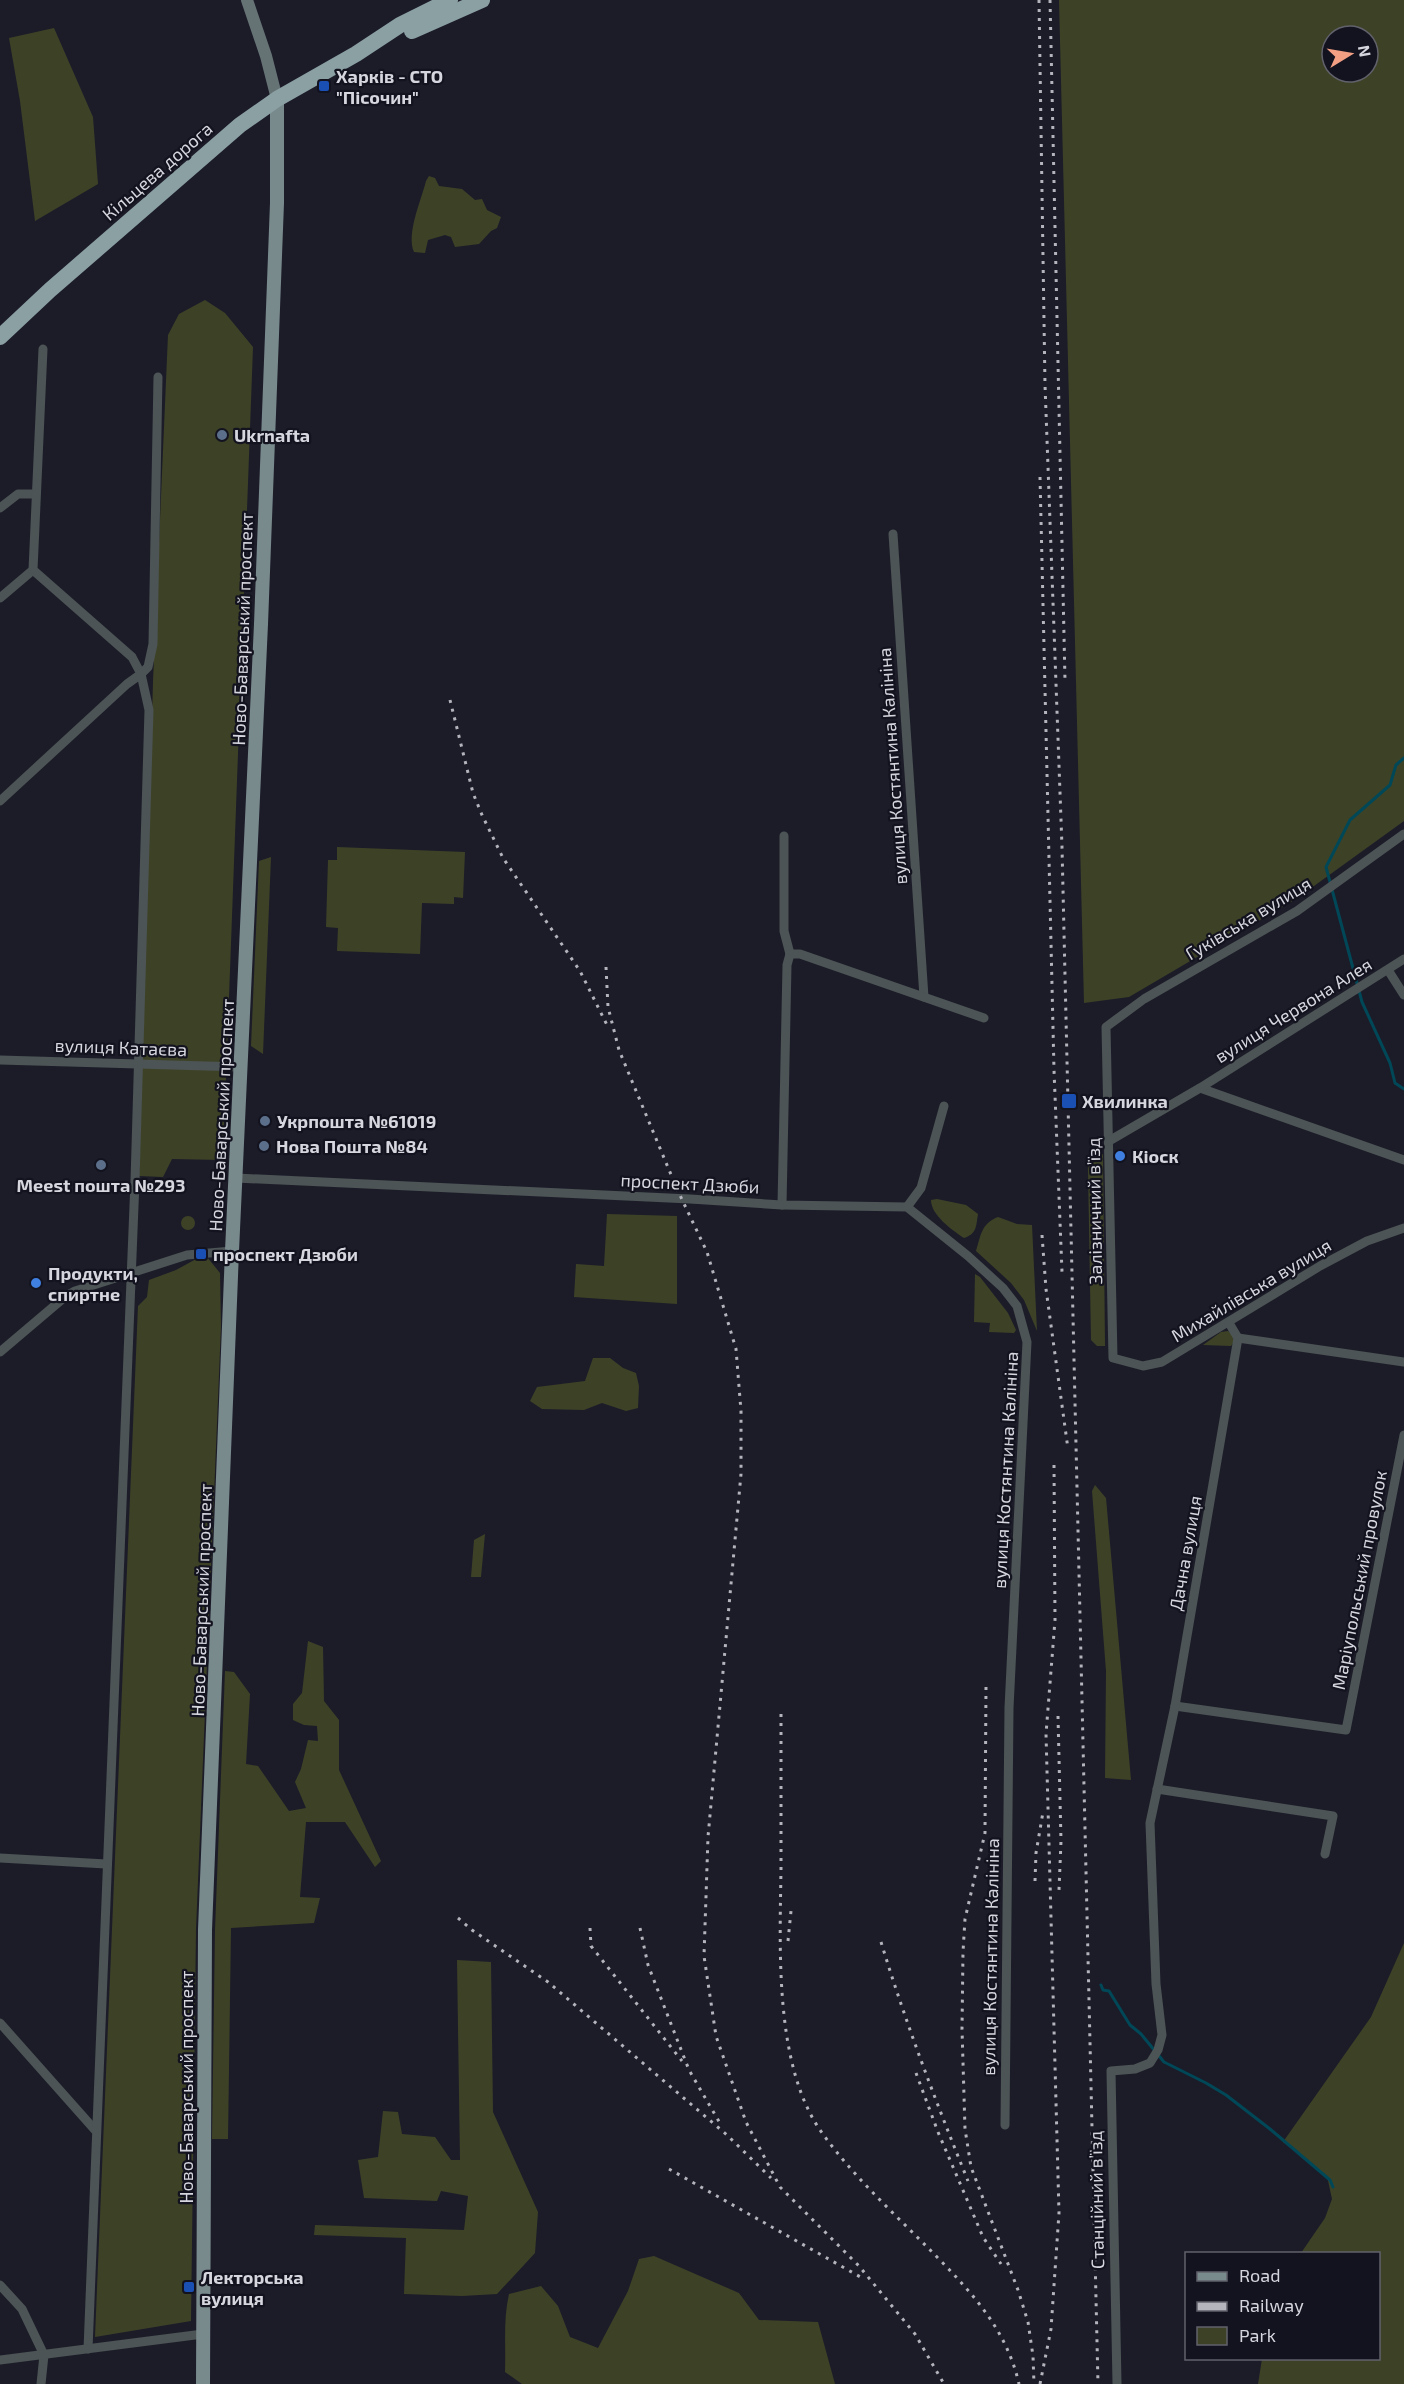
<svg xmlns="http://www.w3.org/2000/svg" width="1404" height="2384" font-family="'Exo 2',sans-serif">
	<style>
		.green { fill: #3d4226; fill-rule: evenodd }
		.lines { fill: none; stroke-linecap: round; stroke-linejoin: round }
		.stream { stroke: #004858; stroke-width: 3 }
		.street { stroke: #4c5455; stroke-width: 9 }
		.secondary { stroke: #657375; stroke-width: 12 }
		.primary { stroke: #798a8d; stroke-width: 14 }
		.highway { stroke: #8ba0a3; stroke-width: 16 }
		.rail { stroke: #b4b4bd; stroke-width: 3; stroke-dasharray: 3 6; stroke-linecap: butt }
		.transit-dot { fill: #1a4fb4; stroke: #13131f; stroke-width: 2 }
		.service-dot { fill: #5c6f8a; stroke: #13131f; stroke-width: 2 }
		.shop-dot { fill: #3f7fe0; stroke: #13131f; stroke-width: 2 }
		.labels { text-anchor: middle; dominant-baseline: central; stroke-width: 4.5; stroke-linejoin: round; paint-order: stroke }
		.poi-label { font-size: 18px; font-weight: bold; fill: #d6d6df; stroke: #13131f; text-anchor: start }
		.street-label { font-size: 18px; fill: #d6d6df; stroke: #13131f }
	</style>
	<rect width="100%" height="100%" fill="#1c1c29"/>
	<g class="green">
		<path d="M 1059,0 L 1404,0 L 1404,821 L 1296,899 L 1129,997 L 1084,1003 ZM 1332,36 L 1368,36 L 1368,72 L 1332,72 Z"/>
		<path d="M 54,28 L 93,117 L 98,184 L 35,221 L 20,101 L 9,38 Z"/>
		<path d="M 429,176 L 435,178 L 439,186 L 462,189 L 475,200 L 482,199 L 487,210 L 501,217 L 497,228 L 491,231 L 479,244 L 455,247 L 451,237 L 445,235 L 428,240 L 425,253 L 414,252 C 406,234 421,201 426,181 Z"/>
		<path d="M 205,300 L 225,313 L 253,347 L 223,1160 L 172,1159 L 163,1177 L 139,1176 L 153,682 L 168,335 L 179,314 Z"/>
		<path d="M 337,847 L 465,852 L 463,898 L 454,897 L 454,904 L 422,903 L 420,954 L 337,951 L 338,928 L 326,927 L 328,860 L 337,860 Z"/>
		<path d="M 271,857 L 263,1054 L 251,1046 L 259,861 Z"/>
		<path d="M 1103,1154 L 1105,1346 L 1097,1346 L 1091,1340 L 1088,1169 L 1091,1156 Z"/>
		<path d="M 937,1199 L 966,1205 L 978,1214 C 976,1226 977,1234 964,1238 C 952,1230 931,1215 931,1200 Z"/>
		<path d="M 607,1214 L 677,1216 L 677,1304 L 574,1297 L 576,1264 L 604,1266 Z"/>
		<circle cx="188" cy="1223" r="7"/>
		<path d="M 998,1217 L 1017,1224 L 1032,1225 L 1037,1331 L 1024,1300 L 1011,1283 L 976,1251 C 981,1235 981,1224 998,1217 Z"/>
		<path d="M 207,1257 L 220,1273 L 221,1326 L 196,1929 L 191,2321 L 95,2337 L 138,1306 L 147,1297 L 149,1280 L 176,1270 L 198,1258 Z"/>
		<path d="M 975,1274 L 980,1277 L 1008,1313 L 1016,1330 L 1014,1333 L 989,1332 L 990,1323 L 974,1322 Z"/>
		<path d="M 1228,1331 L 1233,1335 L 1234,1342 L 1231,1346 L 1203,1345 L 1221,1332 Z"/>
		<path d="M 593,1358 L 610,1358 L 623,1368 L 636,1373 L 639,1386 L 638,1408 L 626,1411 L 602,1403 L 584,1410 L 542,1409 L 530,1401 L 537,1387 L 585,1381 Z"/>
		<path d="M 1095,1485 L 1106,1498 L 1131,1780 L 1105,1778 L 1106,1671 L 1092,1491 Z"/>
		<path d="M 485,1534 L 481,1577 L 471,1577 L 474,1540 Z"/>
		<path d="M 308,1641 L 323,1647 L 324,1701 L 339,1720 L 339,1770 L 381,1861 L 375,1867 L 345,1822 L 306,1822 L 300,1897 L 320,1898 L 314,1923 L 231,1928 L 228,2139 L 212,2139 L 215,1930 L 225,1671 L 234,1672 L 250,1694 L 246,1764 L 258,1766 L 289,1811 L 306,1808 L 295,1782 L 301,1769 L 308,1740 L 318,1741 L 317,1726 L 304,1725 L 293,1720 L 293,1704 L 302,1693 Z"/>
		<path d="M 1404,1943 L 1404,2384 L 1258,2384 L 1262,2359 L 1378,2358 L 1378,2254 L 1301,2253 L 1325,2218 L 1332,2199 L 1327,2176 L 1283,2142 L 1371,2017 Z"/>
		<path d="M 457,1960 L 491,1962 L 493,2112 L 538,2212 L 535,2253 L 497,2294 L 462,2296 L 404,2294 L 406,2238 L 314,2235 L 315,2225 L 464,2230 L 468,2196 L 441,2191 L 437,2201 L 364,2198 L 358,2160 L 378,2157 L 383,2111 L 398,2112 L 402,2134 L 435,2137 L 451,2160 L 460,2160 Z"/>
		<path d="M 654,2256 L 739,2293 L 759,2320 L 818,2322 L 835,2384 L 522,2384 L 505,2372 C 506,2346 503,2320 509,2294 L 541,2286 L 558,2306 L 570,2337 L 598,2348 L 628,2291 L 639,2259 Z"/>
	</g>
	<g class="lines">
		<g class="stream">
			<path d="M 1404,758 L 1396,765 L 1390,785 L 1350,820 L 1326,867 L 1362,1002 L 1390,1063 L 1395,1083 L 1404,1089"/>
			<path d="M 1101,1985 L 1103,1990 L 1109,1991 L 1130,2025 L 1141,2034 L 1164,2062 L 1206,2083 L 1226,2095 L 1270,2129 L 1330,2180 L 1333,2187"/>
		</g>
		<g class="street">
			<path d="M 0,508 L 18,494 L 36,494"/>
			<path d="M 893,534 L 924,997"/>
			<path d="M 0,598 L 33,570"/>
			<path d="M 0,801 L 127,684 L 141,674 L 132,657 L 33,570 L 43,349"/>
			<path d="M 1404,834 L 1297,911 L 1144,999 L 1106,1027 L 1113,1358 L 1143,1366 L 1162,1362 L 1320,1266 L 1367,1241 L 1404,1228"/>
			<path d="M 784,836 L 784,931 L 790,954"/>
			<path d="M 1388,970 L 1404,995"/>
			<path d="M 984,1018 L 800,954 L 790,954 L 787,965 L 782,1205 L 907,1207 L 968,1256 L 1003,1288 L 1017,1306 L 1027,1342 L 1009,1708 L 1005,2125"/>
			<path d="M 0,1060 L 241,1067"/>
			<path d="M 1200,1088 L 1404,1160"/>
			<path d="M 1109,1141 L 1200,1088 L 1404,959"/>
			<path d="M 236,1178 L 690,1199 L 782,1205"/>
			<path d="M 907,1207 L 921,1188 L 944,1106"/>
			<path d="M 1238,1338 L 1404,1362"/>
			<path d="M 0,1352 L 66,1296 L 75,1291 L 187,1255 L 232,1251"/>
			<path d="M 1175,1706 L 1346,1730 L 1404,1435"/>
			<path d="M 1157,1789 L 1333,1816 L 1325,1854"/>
			<path d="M 0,1858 L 106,1864"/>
			<path d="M 0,2023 L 95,2130"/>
			<path d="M 0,2285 L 22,2309 L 44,2355 L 41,2384"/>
			<path d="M 88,2349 L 135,1181 L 149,710 L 141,674 L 148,667 L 153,644 L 158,377"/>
			<path d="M 0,2360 L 203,2334"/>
			<path d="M 1117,2384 L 1111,2071 L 1135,2069 L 1150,2063 L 1158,2050 L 1162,2035 L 1156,1984 L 1150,1823 L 1175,1706 L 1238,1338 L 1229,1323"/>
		</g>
		<path class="secondary" d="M 247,0 L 266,56 L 277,99"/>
		<path class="primary" d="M 203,2384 L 205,1930 L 232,1251 L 261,624 L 277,203 L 277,99"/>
		<g class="highway">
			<path d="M 412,31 L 482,0"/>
			<path d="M 0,337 L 50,290 L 240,125 L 277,99 L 356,54 L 400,25 L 450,0"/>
		</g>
		<g class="rail">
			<path d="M 1039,0 L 1045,385 L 1062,847 L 1098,2384"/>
			<path d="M 1050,0 L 1065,681"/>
			<path d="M 1040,477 L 1054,1070 L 1062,1272"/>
			<path d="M 450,700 L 473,793 L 482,815 L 503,858 L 580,971 L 608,1027"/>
			<path d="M 606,967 L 608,1007 L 619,1050 L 677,1189 L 707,1252 L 736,1349 L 741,1411 L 741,1474 L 708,1837 L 704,1956 L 716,2036 L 746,2122 L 780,2187 L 859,2266 L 915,2334 L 944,2384"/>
			<path d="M 1042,1235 L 1046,1289 L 1068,1449"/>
			<path d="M 986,1687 L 985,1833 L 965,1919 L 963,1952 L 962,2029 L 965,2129 L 971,2167 L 1018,2290 L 1028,2322 L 1033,2356 L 1034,2384"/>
			<path d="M 781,1714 C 781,1765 781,1817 781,1868 C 780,1947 774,2063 820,2130 C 853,2177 897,2216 937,2257 C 974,2295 1007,2331 1019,2384"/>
			<path d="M 1058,1716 L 1061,1841 L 1059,1890"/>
			<path d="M 1035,1881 L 1036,1853 L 1043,1812"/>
			<path d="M 458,1918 L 472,1930 L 548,1982 L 727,2135 L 771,2178"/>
			<path d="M 590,1928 L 591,1946 L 682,2061"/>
			<path d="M 640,1928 L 648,1965 L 689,2070 L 721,2125"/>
			<path d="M 788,1941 L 791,1911"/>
			<path d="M 881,1942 C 906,2024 936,2102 968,2181"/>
			<path d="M 916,2073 L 938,2132 L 983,2237 L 1001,2264"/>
			<path d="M 669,2169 L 864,2279"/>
			<path d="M 1040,2384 L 1051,2329 L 1059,2213 L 1046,1734 L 1055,1620 L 1054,1464"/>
		</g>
	</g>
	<g class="transit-dot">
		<rect x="318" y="80" width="12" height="12" rx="3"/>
		<rect x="1061" y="1093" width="16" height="16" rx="3"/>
		<rect x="195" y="1248" width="12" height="12" rx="3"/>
		<rect x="183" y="2281" width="12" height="12" rx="3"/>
	</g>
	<g class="service-dot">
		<circle cx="222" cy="435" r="6"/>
		<circle cx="265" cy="1121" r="6"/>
		<circle cx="264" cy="1146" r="6"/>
		<circle cx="101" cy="1165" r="6"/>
	</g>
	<g class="shop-dot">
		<circle cx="1120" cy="1156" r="6"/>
		<circle cx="36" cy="1283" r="6"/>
	</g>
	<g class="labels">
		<g class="poi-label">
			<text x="336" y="76">Харків - СТО<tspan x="336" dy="21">"Пісочин"</tspan></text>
			<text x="234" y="435">Ukrnafta</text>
			<text x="1082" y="1101">Хвилинка</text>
			<text x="277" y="1121">Укрпошта №61019</text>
			<text x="276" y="1146">Нова Пошта №84</text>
			<text x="1132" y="1156">Кіоск</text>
			<text x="101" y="1185" text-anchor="middle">Meest пошта №293</text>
			<text x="213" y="1254">проспект Дзюби</text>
			<text x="48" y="1273">Продукти,<tspan x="48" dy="21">спиртне</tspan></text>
			<text x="201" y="2277">Лекторська<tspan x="201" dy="21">вулиця</tspan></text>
		</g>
		<g class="street-label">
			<text transform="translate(157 171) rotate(-41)">Кільцева дорога</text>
			<text transform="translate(242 629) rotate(-88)">Ново-Баварський проспект</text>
			<text transform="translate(892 766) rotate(-94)">вулиця Костянтина Калініна</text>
			<text transform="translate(1248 918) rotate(-31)">Гуківська вулиця</text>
			<text transform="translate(1293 1010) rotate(-32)">вулиця Червона Алея</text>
			<text transform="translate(121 1047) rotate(2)">вулиця Катаєва</text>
			<text transform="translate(221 1115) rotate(-87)">Ново-Баварський проспект</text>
			<text transform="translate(690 1183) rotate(3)">проспект Дзюби</text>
			<text transform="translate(1094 1211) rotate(-91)">Залізничний в’їзд</text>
			<text transform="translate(1251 1290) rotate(-31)">Михайлівська вулиця</text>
			<text transform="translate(1005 1470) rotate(-87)">вулиця Костянтина Калініна</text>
			<text transform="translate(1185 1553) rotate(-80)">Дачна вулиця</text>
			<text transform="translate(1359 1580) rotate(-79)">Маріупольський провулок</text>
			<text transform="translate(201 1600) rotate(-88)">Ново-Баварський проспект</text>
			<text transform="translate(990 1957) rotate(-89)">вулиця Костянтина Калініна</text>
			<text transform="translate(186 2087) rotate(-90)">Ново-Баварський проспект</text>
			<text transform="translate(1096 2200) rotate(-91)">Станційний в’їзд</text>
		</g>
	</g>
	<rect x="1185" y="2252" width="195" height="108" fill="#13131f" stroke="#61616c" stroke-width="1.5"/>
	<rect x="1197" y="2272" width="30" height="9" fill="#798a8d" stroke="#61616c" stroke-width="1.5"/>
	<text x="1239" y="2282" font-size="18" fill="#d6d6df">Road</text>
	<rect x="1197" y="2302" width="30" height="9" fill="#b4b4bd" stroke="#61616c" stroke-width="1.5"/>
	<text x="1239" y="2312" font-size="18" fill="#d6d6df">Railway</text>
	<rect x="1197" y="2327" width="30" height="18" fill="#3d4226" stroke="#61616c" stroke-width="1.5"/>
	<text x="1239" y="2342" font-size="18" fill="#d6d6df">Park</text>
	<g transform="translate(1350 54) rotate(79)"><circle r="28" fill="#13131f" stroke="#61616c" stroke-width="1.5"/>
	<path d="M0-4.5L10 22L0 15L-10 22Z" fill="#f39f84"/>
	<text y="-9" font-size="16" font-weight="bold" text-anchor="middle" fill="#d6d6df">N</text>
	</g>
</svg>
